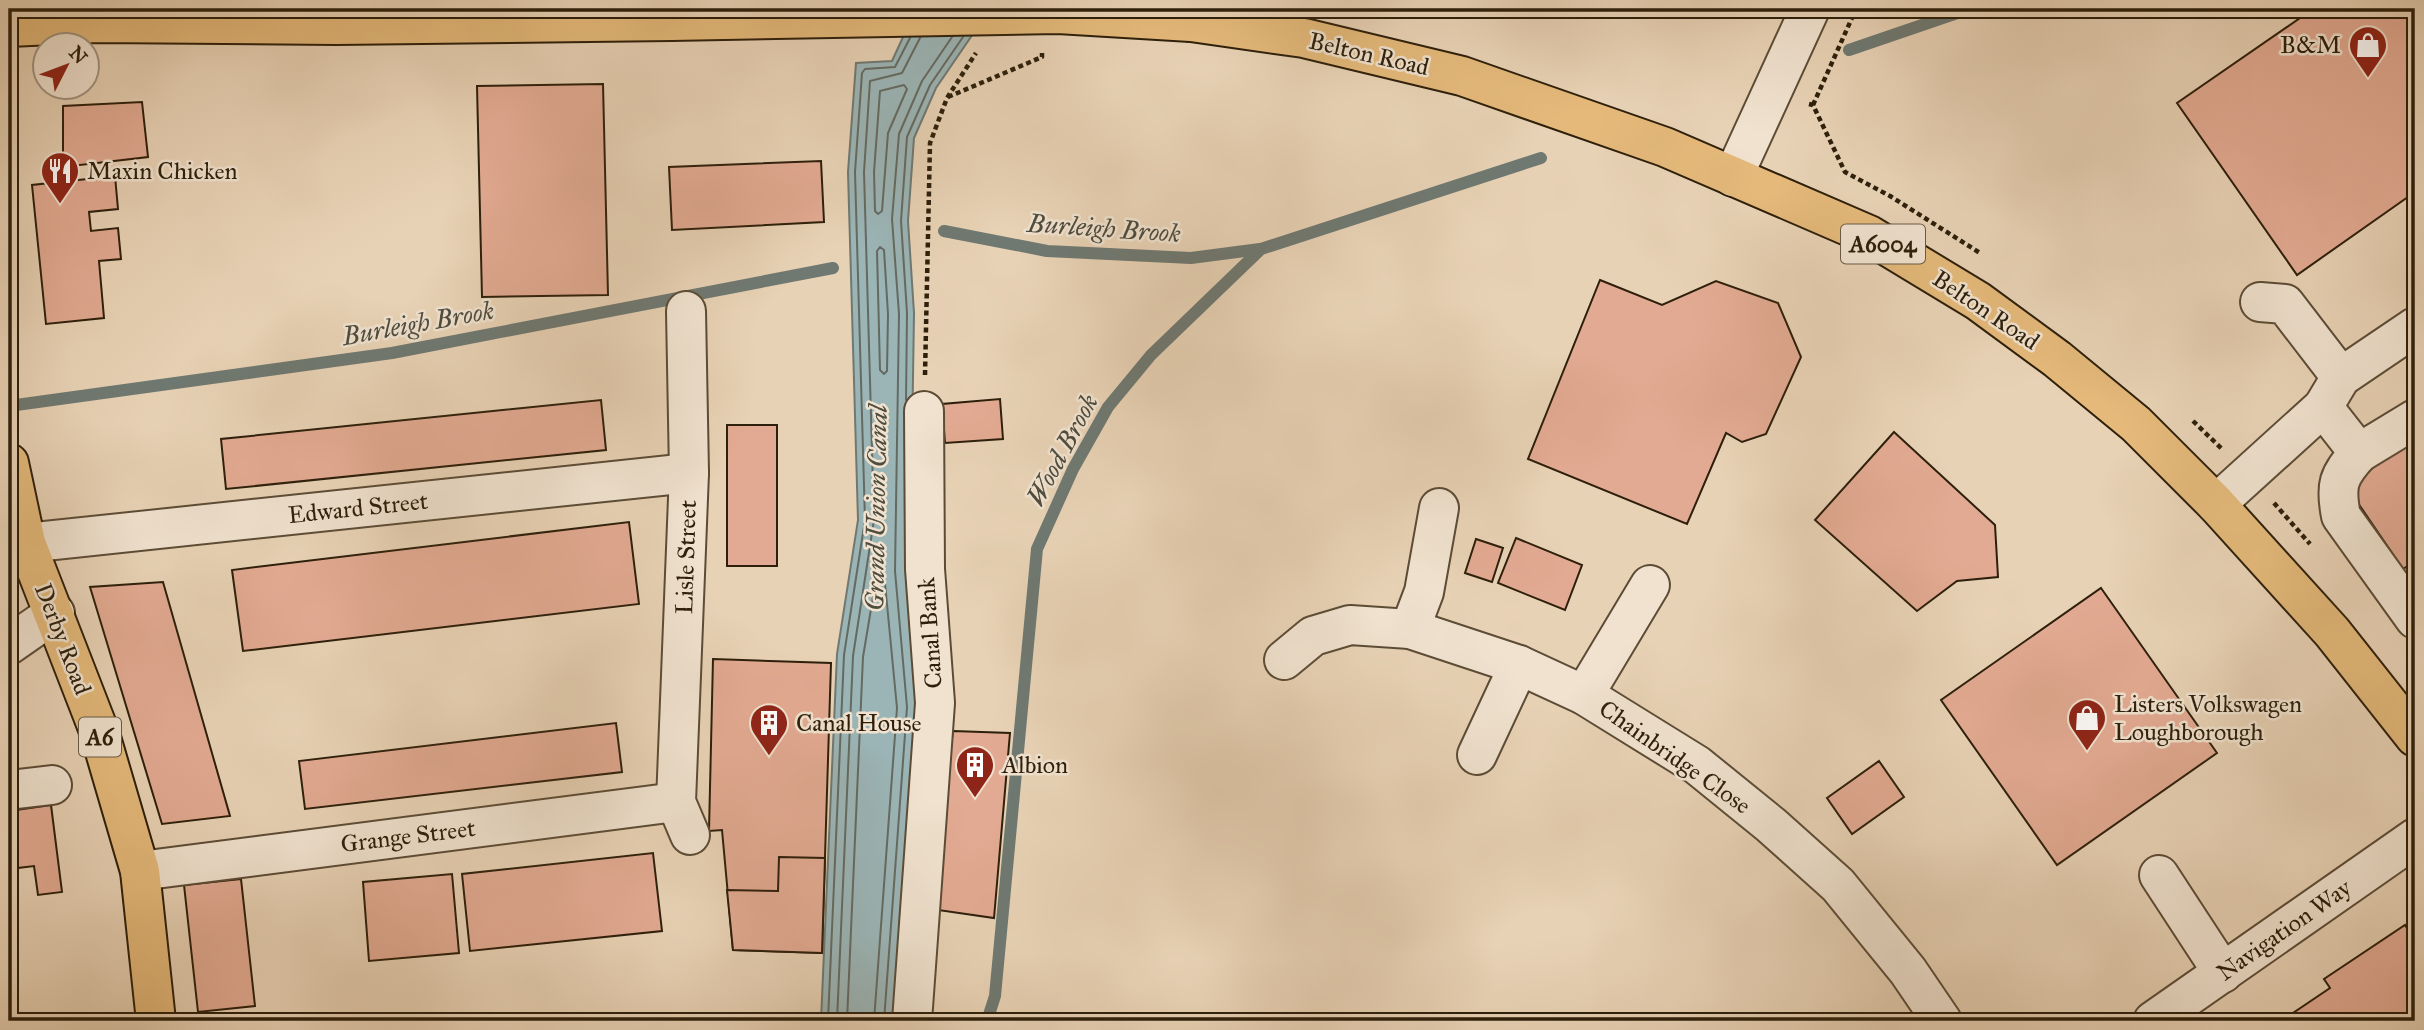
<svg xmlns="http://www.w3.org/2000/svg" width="2424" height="1030" font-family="'IM FELL Great Primer',serif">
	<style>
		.water { fill: #9bb5b7; stroke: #6f7972; stroke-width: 2 }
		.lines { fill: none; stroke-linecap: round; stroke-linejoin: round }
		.shore { stroke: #646a61; stroke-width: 2 }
		.stream { stroke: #6f7972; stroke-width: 12 }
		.building { fill: #e2aa92; stroke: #2d1f0b; stroke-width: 2 }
		.minor-casing { stroke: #5c4c36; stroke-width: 42 }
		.major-casing { stroke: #2d1f0b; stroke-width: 42 }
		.highway-casing { stroke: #2d1f0b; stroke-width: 42 }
		.path { stroke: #2d1f0b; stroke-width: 4.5; stroke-dasharray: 5 3.5; stroke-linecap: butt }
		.minor { stroke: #f0e2cf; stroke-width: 38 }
		.major { stroke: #e4b97a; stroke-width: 38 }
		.highway { stroke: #e4b97a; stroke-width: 38 }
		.major-bridge-casing { stroke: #2d1f0b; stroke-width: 42; stroke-linecap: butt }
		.major-bridge { stroke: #e4b97a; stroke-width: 38 }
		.labels { text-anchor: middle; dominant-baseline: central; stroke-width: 5; stroke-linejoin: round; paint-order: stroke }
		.shield { fill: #f0e2cf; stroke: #685a46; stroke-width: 2 }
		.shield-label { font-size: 23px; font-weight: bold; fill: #2d1f0b }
		.poi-label { font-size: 24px; fill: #2d1f0b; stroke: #f0e2cf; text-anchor: start }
		.street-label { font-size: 24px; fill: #2d1f0b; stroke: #f0e2cf }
		.water-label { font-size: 26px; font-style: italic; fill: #4e4c3f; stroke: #f0e2cf }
	</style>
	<rect width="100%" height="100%" fill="#e8d2b5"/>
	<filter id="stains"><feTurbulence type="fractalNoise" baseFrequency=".00286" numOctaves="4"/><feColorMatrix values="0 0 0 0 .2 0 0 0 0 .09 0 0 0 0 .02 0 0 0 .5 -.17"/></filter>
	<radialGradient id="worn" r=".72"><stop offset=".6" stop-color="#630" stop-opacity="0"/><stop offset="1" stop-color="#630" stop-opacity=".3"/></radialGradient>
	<path class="water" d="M 916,9 L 990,9 L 936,88 L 914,138 L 908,221 L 914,313 L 910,571 L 923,707 L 900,1021 L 821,1021 L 837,654 L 858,520 L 848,172 L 856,63 L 892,61 Z"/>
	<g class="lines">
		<g class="shore">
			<path d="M 904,85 L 907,89 L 888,133 L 882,211 L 878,214 L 875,211 L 874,172 L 880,91 Z"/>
			<path d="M 880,247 L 884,250 L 888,314 L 887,371 L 884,374 L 880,370 L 877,251 Z"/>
			<path d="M 906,400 L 907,313 L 901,221 L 907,137 L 930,85 L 963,37"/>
			<path d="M 828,1021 L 844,655 L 865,520 L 855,172 L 862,73 L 865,69 L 895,67 L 910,38"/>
			<path d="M 837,1021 L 853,656 L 874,520 L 864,172 L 870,81 L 902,73 L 920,38"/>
			<path d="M 847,1021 L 863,657 L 877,573 L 881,570 L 884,573 L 897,708 L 874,1021"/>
			<path d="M 884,1021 L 907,707 L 895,571 L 899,314 L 892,219 L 899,134 L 922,81 L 952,37"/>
		</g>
		<g class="stream">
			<path d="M 1849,50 L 1969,9"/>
			<path d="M 944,231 L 1047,251 L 1191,258 L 1260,249"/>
			<path d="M 9,406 L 392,353 L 833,268"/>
			<path d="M 987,1021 L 995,996 L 1037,549 L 1073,469 L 1108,407 L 1151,355 L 1261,249 L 1541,158"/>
		</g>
	</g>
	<g class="building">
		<path d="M 2313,9 L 2415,9 L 2415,192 L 2297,275 L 2177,103 Z"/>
		<path d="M 603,84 L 608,295 L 482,297 L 477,86 Z"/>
		<path d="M 142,102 L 148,157 L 63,167 L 63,106 Z"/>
		<path d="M 821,161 L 824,222 L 672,230 L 669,167 Z"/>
		<path d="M 115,176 L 118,209 L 89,212 L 91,231 L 118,228 L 121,259 L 99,261 L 104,318 L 46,324 L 32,185 Z"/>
		<path d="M 1600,280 L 1662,305 L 1716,281 L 1778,303 L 1801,357 L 1766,434 L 1742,442 L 1726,433 L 1687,524 L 1528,459 Z"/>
		<path d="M 1000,399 L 1003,439 L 945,443 L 942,404 Z"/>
		<path d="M 601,400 L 606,450 L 226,489 L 221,439 Z"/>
		<rect x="727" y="425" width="50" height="141"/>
		<path d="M 1894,432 L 1995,525 L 1998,577 L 1957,581 L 1917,611 L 1815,520 Z"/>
		<path d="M 2415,436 L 2415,561 L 2403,569 L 2345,484 Z"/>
		<path d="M 629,522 L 639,604 L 243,651 L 232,570 Z"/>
		<path d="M 1516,538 L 1582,565 L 1565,610 L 1498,583 Z"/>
		<path d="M 1476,539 L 1503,548 L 1492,582 L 1465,573 Z"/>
		<path d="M 163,582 L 230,816 L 162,824 L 90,587 Z"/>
		<path d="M 2101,588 L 2217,753 L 2057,865 L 1941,700 Z"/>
		<path d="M 713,659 L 831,663 L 822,953 L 733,950 L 722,830 L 709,831 Z"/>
		<path d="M 616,723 L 622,772 L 305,809 L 299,761 Z"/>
		<path d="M 953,731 L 1010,733 L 994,918 L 931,909 Z"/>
		<path d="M 1879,761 L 1904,797 L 1852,834 L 1827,798 Z"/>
		<path d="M 51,805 L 62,892 L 38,895 L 34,866 L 9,869 L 9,811 Z"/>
		<path d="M 653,853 L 662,931 L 470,951 L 462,874 Z"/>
		<path d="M 779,857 L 825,858 L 822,953 L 733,950 L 727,890 L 778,891 Z"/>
		<path d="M 452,874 L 459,953 L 369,961 L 363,882 Z"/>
		<path d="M 241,879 L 255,1006 L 198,1012 L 184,885 Z"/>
		<path d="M 2405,925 L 2415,941 L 2415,1021 L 2281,1021 L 2330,988 L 2324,979 Z"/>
		<rect x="9" y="1015" width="18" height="6"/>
	</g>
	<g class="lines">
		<defs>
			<g id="minor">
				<path d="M 1733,177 L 1810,9"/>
				<path d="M 686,311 L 689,473 L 676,802 L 690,835"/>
				<path d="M 2341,377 L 2415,327"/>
				<path d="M 2323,407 L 2359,453 C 2338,476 2335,485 2341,516 L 2415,619"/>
				<path d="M 2359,453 L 2415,419"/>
				<path d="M 2216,504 L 2323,407 L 2341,377 L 2285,304 L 2260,302"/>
				<path d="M 26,543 L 689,473"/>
				<path d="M 1410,629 L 1424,592 L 1439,508"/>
				<path d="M 9,645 L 55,613"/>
				<path d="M 1284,660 L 1313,636 L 1350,625 L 1410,629 L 1519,665 L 1584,695 L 1697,765 L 1771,825 L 1838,885 L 1908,971 L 1942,1021"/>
				<path d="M 1584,695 L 1650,585"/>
				<path d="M 1477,755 L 1519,665"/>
				<path d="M 9,790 L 52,785"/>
				<path d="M 140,871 L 676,802"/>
				<path d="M 2159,875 L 2223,973"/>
				<path d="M 912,1021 L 935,703 L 925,569 L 924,411"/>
				<path d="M 2153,1021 L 2415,838"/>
			</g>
			<g id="major">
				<path d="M 1191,22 L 1304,38 L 1462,76 L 1665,147 L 1869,235 L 1978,301 L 2057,359 L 2136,424 L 2216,504 L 2332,632 L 2415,737"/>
				<path d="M 9,27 L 97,23 L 336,25 L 671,21"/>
			</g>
			<path id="highway" d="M 9,463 L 26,543 L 99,731 L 140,871 L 156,1021"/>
		</defs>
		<use href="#minor" class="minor-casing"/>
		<use href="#major" class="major-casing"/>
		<use href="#highway" class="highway-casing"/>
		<g class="path">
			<path d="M 948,97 L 1042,57 L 1042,53"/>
			<path d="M 1809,104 L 1813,105 L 1845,172 L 1890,196 L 1980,253"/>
			<path d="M 1813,105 L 1856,9"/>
			<path d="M 925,375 L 930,143 L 947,98 L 976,53"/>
			<path d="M 2193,421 L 2222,449"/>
			<path d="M 2274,503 L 2310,544"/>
		</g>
		<use href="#minor" class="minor"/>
		<use href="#major" class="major"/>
		<use href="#highway" class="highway"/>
		<defs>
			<path id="major-bridge" d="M 671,21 L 1058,14 L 1191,22"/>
		</defs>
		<use href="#major-bridge" class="major-bridge-casing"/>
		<use href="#major-bridge" class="major-bridge"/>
	</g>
	<defs>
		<symbol id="shop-pin" viewBox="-11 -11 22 30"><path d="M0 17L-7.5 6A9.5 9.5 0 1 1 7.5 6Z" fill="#8f2418" stroke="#f0e2cf"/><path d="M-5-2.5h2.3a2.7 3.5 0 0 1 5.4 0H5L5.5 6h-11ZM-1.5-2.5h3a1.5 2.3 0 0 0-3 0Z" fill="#fff"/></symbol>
		<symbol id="restaurant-pin" viewBox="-11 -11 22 30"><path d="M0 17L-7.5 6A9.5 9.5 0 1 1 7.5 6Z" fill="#8f2418" stroke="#f0e2cf"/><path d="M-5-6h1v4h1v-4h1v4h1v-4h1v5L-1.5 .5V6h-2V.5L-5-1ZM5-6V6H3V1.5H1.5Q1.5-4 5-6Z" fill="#fff"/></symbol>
		<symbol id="building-pin" viewBox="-11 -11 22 30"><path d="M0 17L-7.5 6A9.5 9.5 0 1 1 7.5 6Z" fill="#8f2418" stroke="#f0e2cf"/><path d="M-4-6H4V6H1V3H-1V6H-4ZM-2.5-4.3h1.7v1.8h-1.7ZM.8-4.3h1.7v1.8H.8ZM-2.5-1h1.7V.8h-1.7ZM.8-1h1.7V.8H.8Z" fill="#fff"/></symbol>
	</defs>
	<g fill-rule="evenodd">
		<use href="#shop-pin" x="2346" y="23" width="44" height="60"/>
		<use href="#restaurant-pin" x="38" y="149" width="44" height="60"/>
		<use href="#shop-pin" x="2065" y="696" width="44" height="60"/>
		<use href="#building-pin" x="747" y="701" width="44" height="60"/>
		<use href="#building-pin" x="953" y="743" width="44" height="60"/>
	</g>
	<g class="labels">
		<g class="shield">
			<rect x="1841" y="224.5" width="84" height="39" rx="5"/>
			<rect x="79" y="717.5" width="42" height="39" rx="5"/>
		</g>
		<g class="shield-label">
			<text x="1883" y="244">A6004</text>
			<text x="100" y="737">A6</text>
		</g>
		<g class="poi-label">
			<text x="2341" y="45" text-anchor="end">B&amp;M</text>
			<text x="87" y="171">Maxin Chicken</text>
			<text x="2114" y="704">Listers Volkswagen<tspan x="2114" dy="28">Loughborough</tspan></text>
			<text x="796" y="723">Canal House</text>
			<text x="1002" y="765">Albion</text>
		</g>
		<g class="street-label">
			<text transform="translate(1369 54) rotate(13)">Belton Road</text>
			<text transform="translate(1986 310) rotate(34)">Belton Road</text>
			<text transform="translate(358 508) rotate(-6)">Edward Street</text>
			<text transform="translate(686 557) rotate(-88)">Lisle Street</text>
			<text transform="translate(930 633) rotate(-94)">Canal Bank</text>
			<text transform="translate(63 639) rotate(69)">Derby Road</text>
			<text transform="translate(1675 757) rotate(35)">Chainbridge Close</text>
			<text transform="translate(408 836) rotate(-7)">Grange Street</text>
			<text transform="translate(2284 930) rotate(-35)">Navigation Way</text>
		</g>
		<g class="water-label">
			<text transform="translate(1104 228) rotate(4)">Burleigh Brook</text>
			<text transform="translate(418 323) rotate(-10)">Burleigh Brook</text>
			<text transform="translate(1062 450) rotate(-62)">Wood Brook</text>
			<text transform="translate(876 508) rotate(-89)">Grand Union Canal</text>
		</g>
	</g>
	<rect width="2424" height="1030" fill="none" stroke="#e8d2b5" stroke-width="35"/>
	<rect x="10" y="10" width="2403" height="1009" fill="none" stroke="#2d1f0b" stroke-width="3.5"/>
	<rect x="18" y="18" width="2389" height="995" fill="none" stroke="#2d1f0b" stroke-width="2"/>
	<g transform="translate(66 66) rotate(48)"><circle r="33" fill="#f0e2cf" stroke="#a29481" stroke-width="2"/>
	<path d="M0-5L12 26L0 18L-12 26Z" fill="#8f2418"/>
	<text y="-10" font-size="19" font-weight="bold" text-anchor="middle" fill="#2d1f0b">N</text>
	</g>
	<rect width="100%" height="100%" filter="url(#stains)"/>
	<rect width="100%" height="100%" fill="url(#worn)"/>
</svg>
